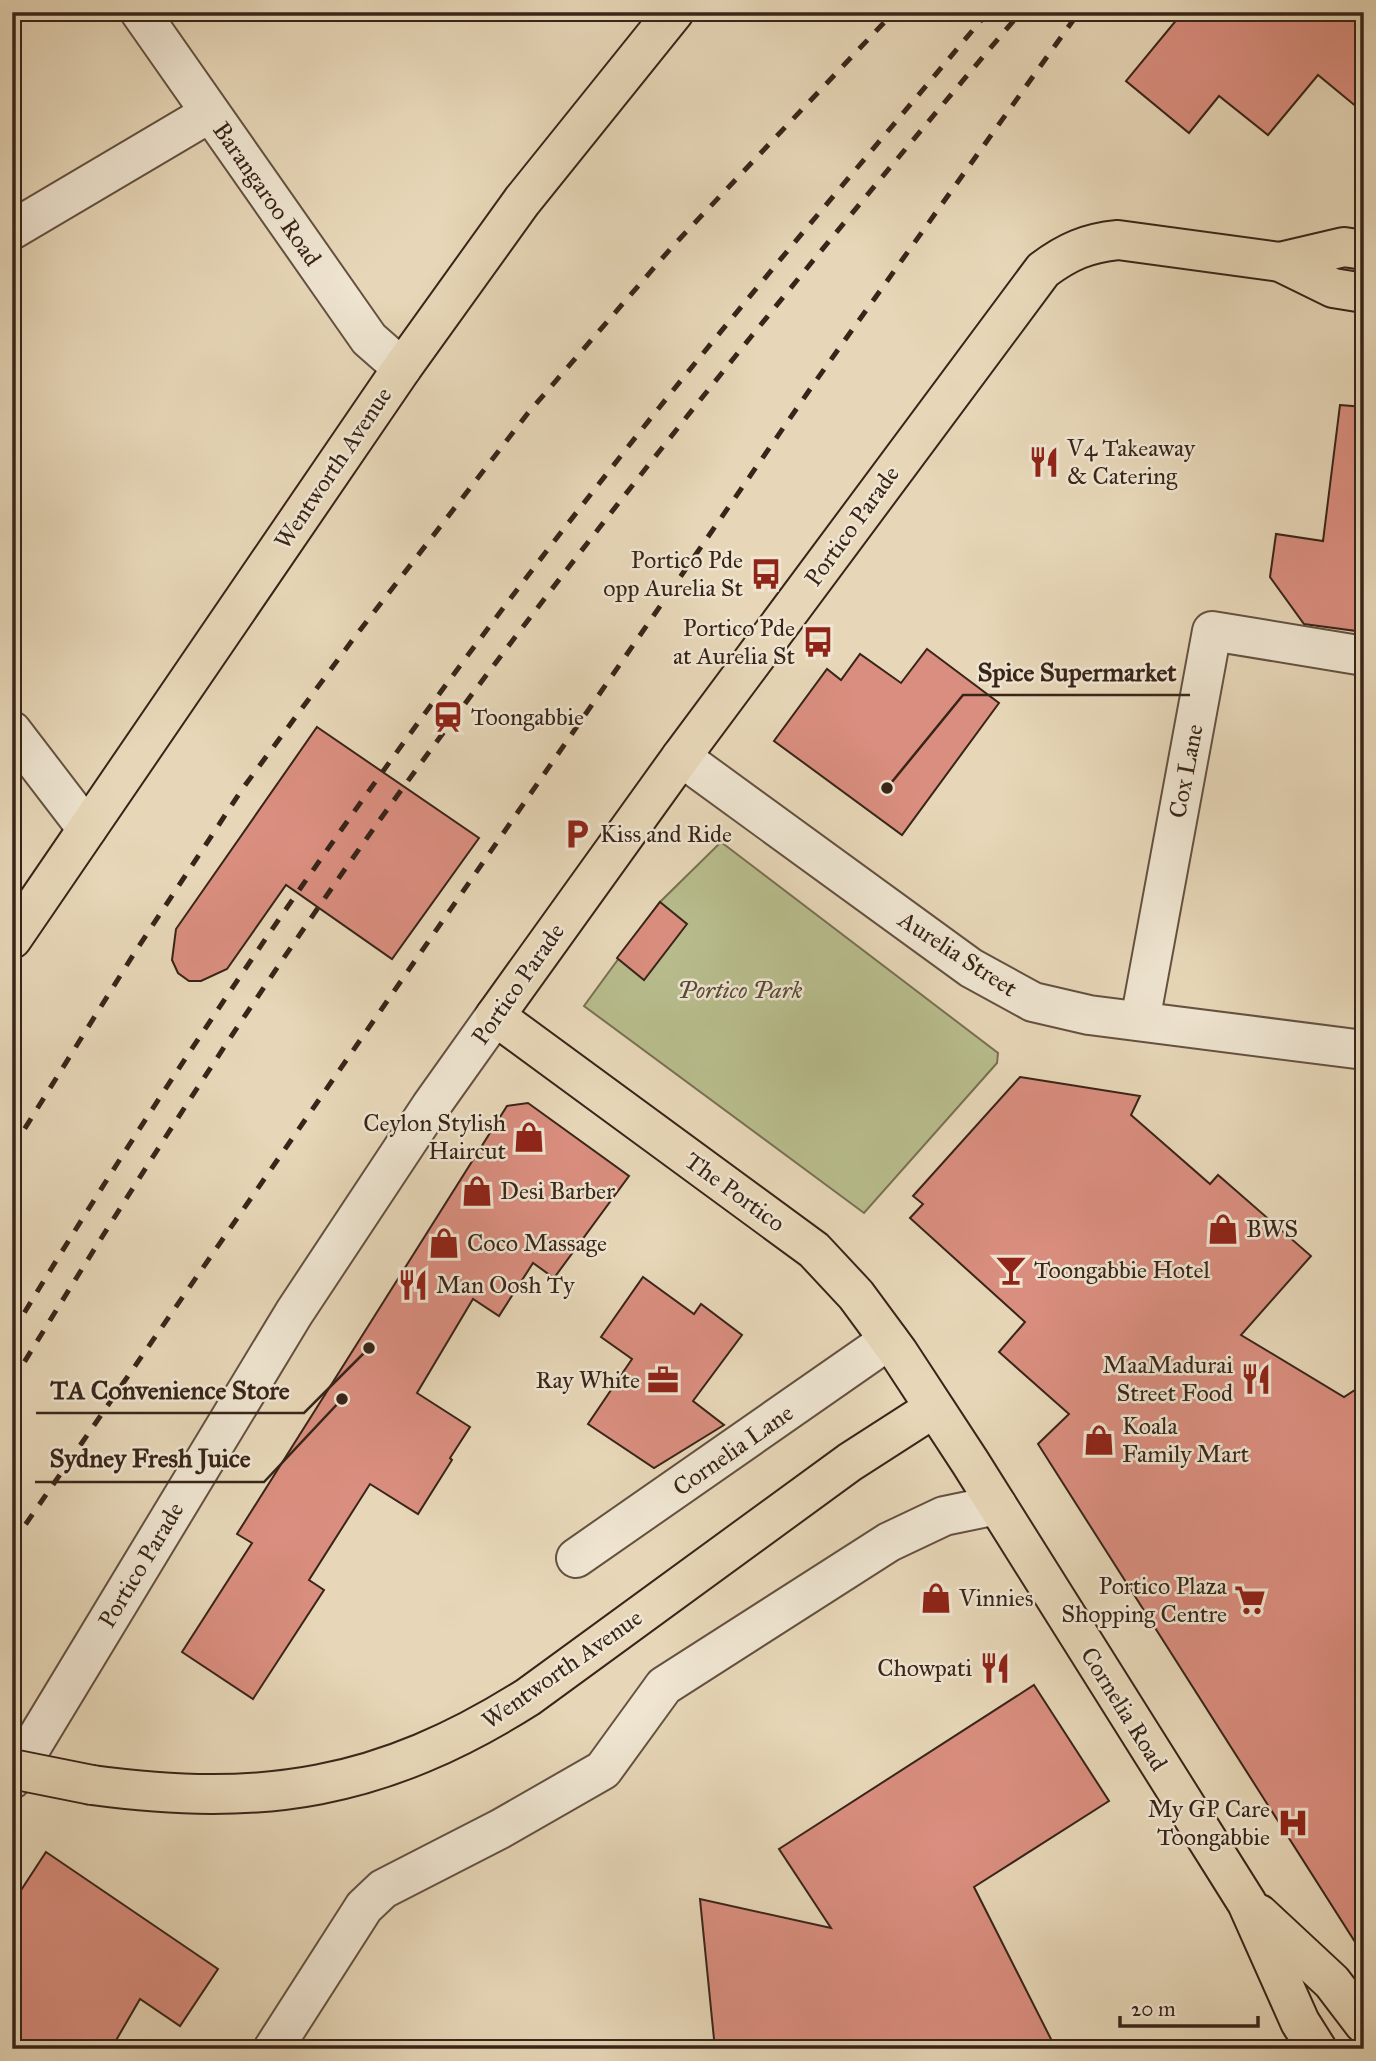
<svg xmlns="http://www.w3.org/2000/svg" width="1376" height="2061" font-family="'IM FELL Great Primer',serif">
	<style>
		.green { fill: #b8bd8d; stroke: #787053; stroke-width: 2 }
		.building { fill: #da8e7f; stroke: #382419; stroke-width: 2 }
		.lines { fill: none; stroke-linecap: round; stroke-linejoin: round }
		.minor-casing { stroke: #645141; stroke-width: 42 }
		.major-casing { stroke: #382419; stroke-width: 42 }
		.minor { stroke: #efe5d1; stroke-width: 38 }
		.major { stroke: #e7d7b8; stroke-width: 38 }
		.rail { stroke: #382419; stroke-width: 5; stroke-dasharray: 12 12; stroke-linecap: butt }
		.major-bridge-casing { stroke: #382419; stroke-width: 42; stroke-linecap: butt }
		.major-bridge { stroke: #e7d7b8; stroke-width: 38 }
		.labels { text-anchor: middle; dominant-baseline: central; stroke-width: 5; stroke-linejoin: round; paint-order: stroke }
		.street-label { font-size: 24px; fill: #382419; stroke: #efe5d1 }
		.poi-label { font-size: 24px; fill: #382419; stroke: #efe5d1; text-anchor: start }
		.park-label { font-size: 24px; font-style: italic; fill: #584a36; stroke: #efe5d1 }
		.leader { fill: none; stroke: #382419; stroke-width: 2.5 }
		.callout-dot { fill: #382419; stroke: #efe5d1; stroke-width: 2.5 }
		.callout-label { font-size: 26px; text-anchor: middle; font-weight: bold; fill: #382419; stroke: #efe5d1; stroke-width: 5; stroke-linejoin: round; paint-order: stroke }
	</style>
	<rect width="100%" height="100%" fill="#e7d7b8"/>
	<filter id="stains"><feTurbulence type="fractalNoise" baseFrequency=".00286" numOctaves="4"/><feColorMatrix values="0 0 0 0 .2 0 0 0 0 .09 0 0 0 0 .02 0 0 0 .5 -.17"/></filter>
	<radialGradient id="worn" r=".72"><stop offset=".6" stop-color="#630" stop-opacity="0"/><stop offset="1" stop-color="#630" stop-opacity=".3"/></radialGradient>
	<path class="green" d="M 721,842 L 998,1053 L 997,1063 L 864,1213 L 584,1006 L 660,902 Z"/>
	<g class="building">
		<path d="M 1183,12 L 1364,12 L 1364,113 L 1318,75 L 1268,135 L 1219,96 L 1189,133 L 1126,81 Z"/>
		<path d="M 1340,405 L 1364,407 L 1364,632 L 1304,624 L 1270,577 L 1276,534 L 1323,541 Z"/>
		<path d="M 927,649 L 999,703 L 902,835 L 774,741 L 827,669 L 841,680 L 860,654 L 901,683 Z"/>
		<path d="M 317,727 L 479,838 L 392,959 L 286,885 L 227,969 L 201,981 L 189,981 L 178,973 L 172,960 L 176,929 Z"/>
		<path d="M 660,902 L 687,924 L 644,980 L 617,958 Z"/>
		<path d="M 1020,1077 L 1140,1096 L 1131,1115 L 1210,1184 L 1218,1175 L 1311,1256 L 1241,1335 L 1344,1397 L 1364,1384 L 1364,1956 L 1038,1444 L 1069,1414 L 999,1352 L 1025,1322 L 910,1218 L 923,1204 L 913,1196 Z"/>
		<path d="M 528,1103 L 629,1176 L 554,1278 L 533,1263 L 499,1316 L 473,1299 L 417,1393 L 470,1427 L 450,1458 L 452,1460 L 418,1514 L 370,1484 L 309,1580 L 324,1590 L 253,1699 L 182,1652 L 252,1543 L 237,1534 L 507,1106 Z"/>
		<path d="M 643,1277 L 694,1314 L 701,1304 L 742,1335 L 693,1401 L 724,1425 L 654,1468 L 588,1424 L 632,1359 L 601,1337 Z"/>
		<path d="M 1034,1685 L 1109,1801 L 974,1887 L 1056,2049 L 715,2049 L 700,1899 L 831,1928 L 779,1849 Z"/>
		<path d="M 46,1852 L 218,1969 L 180,2026 L 140,1999 L 111,2049 L 12,2049 L 12,1904 Z"/>
	</g>
	<g class="lines">
		<defs>
			<g id="minor">
				<path d="M 140,12 L 369,339 L 402,368"/>
				<path d="M 12,230 L 210,113"/>
				<path d="M 12,731 L 87,829"/>
				<path d="M 681,757 L 971,968 L 1033,1002 L 1089,1015 L 1364,1050"/>
				<path d="M 1140,1021 L 1212,631 L 1364,656"/>
				<path d="M 576,1558 L 889,1340"/>
				<path d="M 12,1779 L 294,1313 L 431,1106 L 495,1016"/>
				<path d="M 273,2049 L 364,1907 L 383,1889 L 500,1829 L 603,1770 L 664,1686 L 889,1542 L 944,1516 L 997,1505"/>
			</g>
			<g id="major">
				<path d="M 1280,262 L 1344,247 L 1364,250"/>
				<path d="M 12,939 L 402,368 L 522,201 L 674,12"/>
				<path d="M 92,1785 C 262,1808 381,1790 528,1697 L 850,1462 L 934,1408"/>
				<path d="M 1259,1914 L 1332,1982 L 1364,2024"/>
				<path d="M 1317,2049 L 1300,2022 L 1247,1903 L 970,1462 L 898,1352 L 856,1295 L 814,1250 L 495,1016 L 681,757 L 1043,270 C 1067,252 1087,243 1118,240 L 1280,262 L 1333,288 L 1364,293"/>
			</g>
		</defs>
		<use href="#minor" class="minor-casing"/>
		<use href="#major" class="major-casing"/>
		<use href="#minor" class="minor"/>
		<use href="#major" class="major"/>
		<g class="rail">
			<path d="M 12,1149 L 135,952 L 243,788 L 354,638 L 528,413 L 672,247 L 894,12"/>
			<path d="M 12,1333 C 193,1034 393,745 609,471 C 731,315 861,164 988,12"/>
			<path d="M 12,1382 C 152,1154 297,928 458,713 C 637,473 827,240 1021,12"/>
			<path d="M 12,1544 L 815,382 L 1079,12"/>
		</g>
		<defs>
			<path id="major-bridge" d="M 12,1769 L 92,1785"/>
		</defs>
		<use href="#major-bridge" class="major-bridge-casing"/>
		<use href="#major-bridge" class="major-bridge"/>
	</g>
	<defs>
		<symbol id="restaurant-bare" viewBox="-9 -9 18 18"><path d="M-5-6h1v4h1v-4h1v4h1v-4h1v5L-1.5 .5V6h-2V.5L-5-1ZM5-6V6H3V1.5H1.5Q1.5-4 5-6Z" fill="#8f2418" stroke="#efe5d1" stroke-width="2.5" paint-order="stroke"/></symbol>
		<symbol id="bus-bare" viewBox="-9 -9 18 18"><path d="M-5-6H5V4H4V6H2V4H-2V6H-4V4H-5ZM-3.5-4V0h7V-4ZM-3.5 1.2v1.5H-2V1.2ZM2 1.2v1.5H3.5V1.2Z" fill="#8f2418" stroke="#efe5d1" stroke-width="2.5" paint-order="stroke"/></symbol>
		<symbol id="station-bare" viewBox="-9 -9 18 18"><path d="M-3-6H3Q5-6 5-4V2Q5 4 3 4L4.5 6H3L1.5 4h-3L-3 6H-4.5L-3 4Q-5 4-5 2V-4Q-5-6-3-6ZM-3.5-4v3h7v-3ZM-3.5 1v1.5H-2V1ZM2 1v1.5H3.5V1Z" fill="#8f2418" stroke="#efe5d1" stroke-width="2.5" paint-order="stroke"/></symbol>
		<symbol id="parking-bare" viewBox="-9 -9 18 18"><path d="M-3.5-5.5H1a3.5 3.5 0 0 1 0 7H-1V5.5H-3.5ZM-1-3.4V-.6H.8a1.4 1.4 0 0 0 0-2.8Z" fill="#8f2418" stroke="#efe5d1" stroke-width="2.5" paint-order="stroke"/></symbol>
		<symbol id="shop-bare" viewBox="-9 -9 18 18"><path d="M-5-2.5h2.3a2.7 3.5 0 0 1 5.4 0H5L5.5 6h-11ZM-1.5-2.5h3a1.5 2.3 0 0 0-3 0Z" fill="#8f2418" stroke="#efe5d1" stroke-width="2.5" paint-order="stroke"/></symbol>
		<symbol id="bar-bare" viewBox="-9 -9 18 18"><path d="M-6-5H6L.8 .8V4.5H3.5V6h-7V4.5H-.8V.8Z" fill="#8f2418" stroke="#efe5d1" stroke-width="2.5" paint-order="stroke"/></symbol>
		<symbol id="office-bare" viewBox="-9 -9 18 18"><path d="M-6-3h4V-5.5h4V-3h4V5H-6ZM-1-4.5V-3h2v-1.5ZM-6 0V1H6V0Z" fill="#8f2418" stroke="#efe5d1" stroke-width="2.5" paint-order="stroke"/></symbol>
		<symbol id="supermarket-bare" viewBox="-9 -9 18 18"><path d="M-6-5.5h2.5l.6 2H6L4.5 2H-2.5L-4.4-4H-6ZM-1.5 3.2a1.3 1.3 0 1 0 .1 0ZM3 3.2a1.3 1.3 0 1 0 .1 0Z" fill="#8f2418" stroke="#efe5d1" stroke-width="2.5" paint-order="stroke"/></symbol>
		<symbol id="hospital-bare" viewBox="-9 -9 18 18"><path d="M-5-5h3v3.5h4V-5h3V5h-3V1.5h-4V5h-3Z" fill="#8f2418" stroke="#efe5d1" stroke-width="2.5" paint-order="stroke"/></symbol>
	</defs>
	<g fill-rule="evenodd">
		<use href="#restaurant-bare" x="1022" y="440" width="44" height="44"/>
		<use href="#bus-bare" x="744" y="552" width="44" height="44"/>
		<use href="#bus-bare" x="796" y="620" width="44" height="44"/>
		<use href="#station-bare" x="426" y="695" width="44" height="44"/>
		<use href="#parking-bare" x="555" y="812" width="44" height="44"/>
		<use href="#shop-bare" x="507" y="1115" width="44" height="44"/>
		<use href="#shop-bare" x="455" y="1169" width="44" height="44"/>
		<use href="#shop-bare" x="1201" y="1207" width="44" height="44"/>
		<use href="#shop-bare" x="422" y="1221" width="44" height="44"/>
		<use href="#bar-bare" x="989" y="1248" width="44" height="44"/>
		<use href="#restaurant-bare" x="391" y="1263" width="44" height="44"/>
		<use href="#restaurant-bare" x="1234" y="1357" width="44" height="44"/>
		<use href="#office-bare" x="641" y="1358" width="44" height="44"/>
		<use href="#shop-bare" x="1077" y="1418" width="44" height="44"/>
		<use href="#shop-bare" x="914" y="1576" width="44" height="44"/>
		<use href="#supermarket-bare" x="1228" y="1578" width="44" height="44"/>
		<use href="#restaurant-bare" x="973" y="1646" width="44" height="44"/>
		<use href="#hospital-bare" x="1271" y="1801" width="44" height="44"/>
	</g>
	<g class="labels">
		<g class="street-label">
			<text transform="translate(267 194) rotate(55)">Barangaroo Road</text>
			<text transform="translate(333 468) rotate(-56)">Wentworth Avenue</text>
			<text transform="translate(852 526) rotate(-54)">Portico Parade</text>
			<text transform="translate(1186 771) rotate(-79)">Cox Lane</text>
			<text transform="translate(958 954) rotate(33)">Aurelia Street</text>
			<text transform="translate(518 984) rotate(-55)">Portico Parade</text>
			<text transform="translate(735 1192) rotate(36)">The Portico</text>
			<text transform="translate(733 1450) rotate(-35)">Cornelia Lane</text>
			<text transform="translate(141 1565) rotate(-59)">Portico Parade</text>
			<text transform="translate(562 1669) rotate(-35)">Wentworth Avenue</text>
			<text transform="translate(1124 1709) rotate(58)">Cornelia Road</text>
		</g>
		<g class="poi-label">
			<text x="1067" y="448">V4 Takeaway<tspan x="1067" dy="28">&amp; Catering</tspan></text>
			<text x="743" y="560" text-anchor="end">Portico Pde<tspan x="743" dy="28">opp Aurelia St</tspan></text>
			<text x="795" y="628" text-anchor="end">Portico Pde<tspan x="795" dy="28">at Aurelia St</tspan></text>
			<text x="471" y="717">Toongabbie</text>
			<text x="600" y="834">Kiss and Ride</text>
			<text x="506" y="1123" text-anchor="end">Ceylon Stylish<tspan x="506" dy="28">Haircut</tspan></text>
			<text x="500" y="1191">Desi Barber</text>
			<text x="1246" y="1229">BWS</text>
			<text x="467" y="1243">Coco Massage</text>
			<text x="1034" y="1270">Toongabbie Hotel</text>
			<text x="436" y="1285">Man Oosh Ty</text>
			<text x="1233" y="1365" text-anchor="end">MaaMadurai<tspan x="1233" dy="28">Street Food</tspan></text>
			<text x="640" y="1380" text-anchor="end">Ray White</text>
			<text x="1122" y="1426">Koala<tspan x="1122" dy="28">Family Mart</tspan></text>
			<text x="1227" y="1586" text-anchor="end">Portico Plaza<tspan x="1227" dy="28">Shopping Centre</tspan></text>
			<text x="959" y="1598">Vinnies</text>
			<text x="972" y="1668" text-anchor="end">Chowpati</text>
			<text x="1270" y="1809" text-anchor="end">My GP Care<tspan x="1270" dy="28">Toongabbie</tspan></text>
		</g>
		<g class="park-label">
			<text x="740" y="990">Portico Park</text>
		</g>
	</g>
	<path class="leader" d="M887 788L963 695H1190M369 1348L304 1413H36M342 1399L264 1482H35"/>
	<g class="callout-dot">
		<circle cx="887" cy="788" r="7"/>
		<circle cx="369" cy="1348" r="7"/>
		<circle cx="342" cy="1399" r="7"/>
	</g>
	<g class="callout-label">
		<text x="1077" y="681">Spice Supermarket</text>
		<text x="170" y="1399">TA Convenience Store</text>
		<text x="150" y="1467">Sydney Fresh Juice</text>
	</g>
	<rect width="1376" height="2061" fill="none" stroke="#e7d7b8" stroke-width="42"/>
	<rect x="14" y="14" width="1348" height="2033" fill="none" stroke="#382419" stroke-width="3.5"/>
	<rect x="21" y="21" width="1334" height="2019" fill="none" stroke="#382419" stroke-width="2"/>
	<path d="M1120 2016v10h138v-10" fill="none" stroke="#382419" stroke-width="3.5"/>
	<text x="1131" y="2016" font-size="21" fill="#382419" stroke="#efe5d1" stroke-width="5" paint-order="stroke">20 m</text>
	<rect width="100%" height="100%" filter="url(#stains)"/>
	<rect width="100%" height="100%" fill="url(#worn)"/>
</svg>
